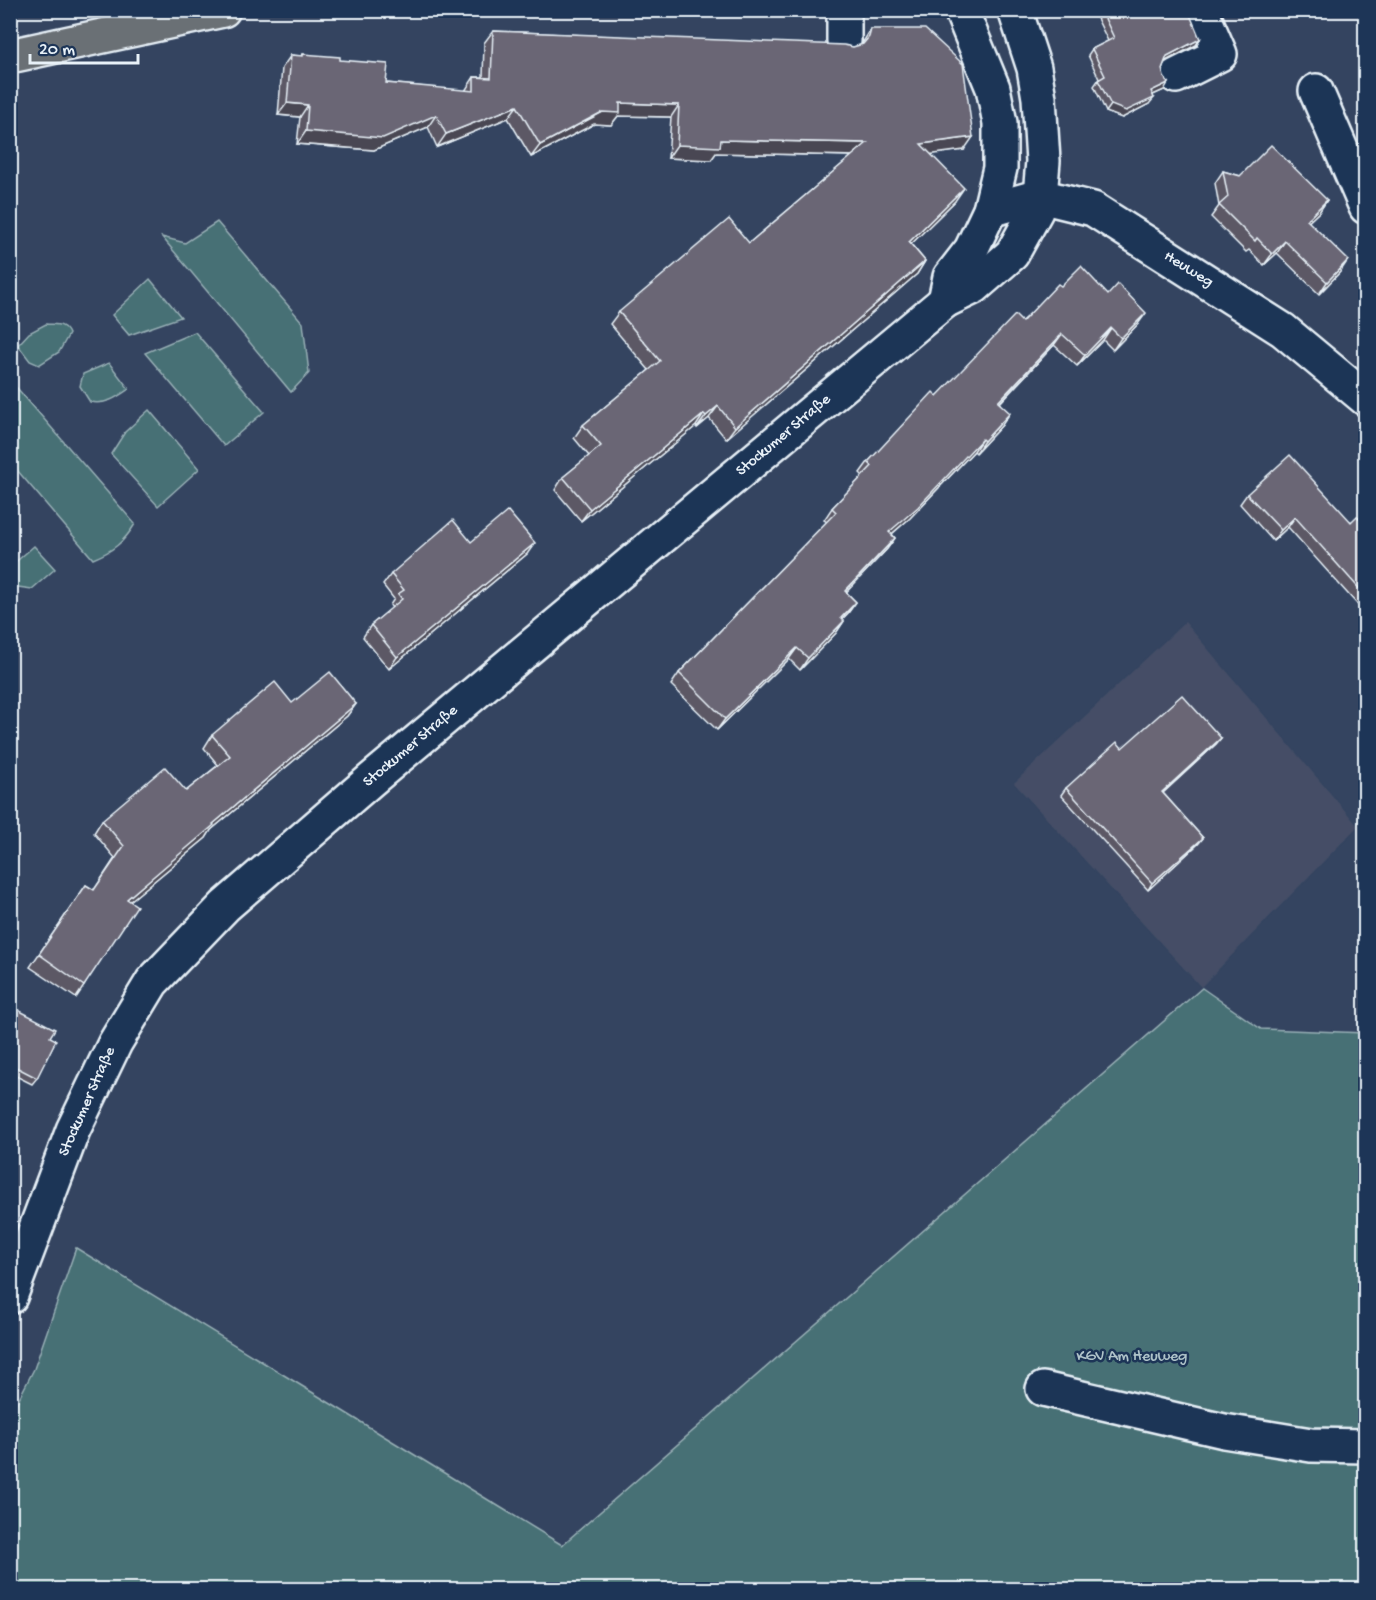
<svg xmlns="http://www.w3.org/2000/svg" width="1376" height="1600" font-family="'Gochi Hand',sans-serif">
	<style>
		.built { fill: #444e66 }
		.green { fill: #476f74; stroke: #98b0b6; stroke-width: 1.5 }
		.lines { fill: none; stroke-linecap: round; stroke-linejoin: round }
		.minor-casing { stroke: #e8f1f8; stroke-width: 38 }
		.major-casing { stroke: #e8f1f8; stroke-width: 38 }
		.minor { stroke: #1d3557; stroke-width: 33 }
		.major { stroke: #6b6f75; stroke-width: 33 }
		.wall { fill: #5b5865; stroke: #e8f1f8; stroke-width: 1.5 }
		.shaded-wall { fill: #4a4752; stroke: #e8f1f8; stroke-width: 1.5 }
		.building { fill: #6a6675; stroke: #e8f1f8; stroke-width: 1.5 }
		.labels { text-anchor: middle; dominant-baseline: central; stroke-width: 5; stroke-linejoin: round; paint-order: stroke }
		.street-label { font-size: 16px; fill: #e8f1f8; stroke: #1d3557 }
		.park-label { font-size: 16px; fill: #b0c4ca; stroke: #1d3557 }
	</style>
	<rect width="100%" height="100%" fill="#344460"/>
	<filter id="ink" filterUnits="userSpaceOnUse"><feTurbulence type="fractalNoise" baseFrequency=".0167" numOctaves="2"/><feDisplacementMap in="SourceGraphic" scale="12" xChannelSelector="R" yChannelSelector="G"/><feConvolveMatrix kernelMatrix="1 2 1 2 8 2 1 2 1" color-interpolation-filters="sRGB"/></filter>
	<g filter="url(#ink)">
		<path class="built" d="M 1185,622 L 1358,826 L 1201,987 L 1014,783 Z"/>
		<g class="green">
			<path d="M 217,222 L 303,323 L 309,373 L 291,392 L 162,237 L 185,243 Z"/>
			<path d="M 150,279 L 181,317 L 129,335 L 112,315 Z"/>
			<path d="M 46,324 C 57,325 64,323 69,334 L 59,352 L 39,365 L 30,361 L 18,345 L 29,333 Z"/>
			<path d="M 195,332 L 264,412 L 224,446 L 145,353 Z"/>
			<path d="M 109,363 L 129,389 C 116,398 106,405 90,402 L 80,386 L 83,374 Z"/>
			<path d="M 17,388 L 135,524 C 124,542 113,551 93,559 L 11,463 L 11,393 Z"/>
			<path d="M 149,410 L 199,469 L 158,506 L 111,454 L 125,432 Z"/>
			<path d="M 34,546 L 55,569 L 32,589 L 11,586 L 11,566 Z"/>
			<path d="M 1202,988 L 1261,1029 L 1365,1033 L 1365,1589 L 11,1589 L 10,1416 L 34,1369 L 76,1248 L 562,1545 Z"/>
		</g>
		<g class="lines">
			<defs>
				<g id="minor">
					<path d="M 844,41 L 844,10"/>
					<path d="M 1176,76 L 1220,54 L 1201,10"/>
					<path d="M 1316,91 L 1366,207"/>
					<path d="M 990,210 L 1040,196 L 1093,209 L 1283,330 L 1366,399"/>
					<path d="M 945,301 L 950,277 L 971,250 L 990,210 L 1000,168 L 1000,123 L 993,88 L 961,10"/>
					<path d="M 10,1297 L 73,1130 L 115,1043 L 152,982 L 225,906 L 372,779 L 945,301 L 974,287 L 1012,254 L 1036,211 L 1040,196 L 1043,161 L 1039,98 L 1034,68 L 1015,10"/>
					<path d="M 1043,1389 L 1224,1431 L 1311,1445 L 1366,1446"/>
				</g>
				<path id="major" d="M 10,56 L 223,10"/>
			</defs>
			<use href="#minor" class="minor-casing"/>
			<use href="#major" class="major-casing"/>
			<use href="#minor" class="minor"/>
			<use href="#major" class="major"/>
		</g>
		<g class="wall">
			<path d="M 1093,10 L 1150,10 L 1152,14 L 1200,39 L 1196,45 L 1165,61 L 1162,69 L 1164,90 L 1153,95 L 1149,104 L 1122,118 L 1106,112 L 1094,86 L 1099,79 L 1088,55 L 1092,49 L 1108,41 Z"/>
			<path d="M 871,29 L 964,150 L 931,154 L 955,201 L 911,244 L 925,261 L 917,274 L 726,439 L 709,418 L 697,428 L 696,426 L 581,521 L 555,490 L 563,477 L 589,456 L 574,438 L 583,425 L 649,370 L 610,324 L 619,312 L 749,243 L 852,156 L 716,153 L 711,160 L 668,158 L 671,117 L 618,116 L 611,125 L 594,124 L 531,157 L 508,118 L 437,147 L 428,127 L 374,150 L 297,144 L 300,117 L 278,115 L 282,68 L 291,55 L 301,56 L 303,54 L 340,60 L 386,83 L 465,91 L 474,77 L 483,77 L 484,43 L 493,31 L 853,47 L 862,45 L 863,42 Z"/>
			<path d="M 1223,171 L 1327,200 L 1319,212 L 1308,222 L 1340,272 L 1319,294 L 1277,253 L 1264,265 L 1249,250 L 1246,252 L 1211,217 L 1219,206 L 1215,183 Z"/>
			<path d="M 1061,286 L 1108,295 L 1138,324 L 1113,350 L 1103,340 L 1077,366 L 1054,345 L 1000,403 L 1002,425 L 976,453 L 974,451 L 910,518 L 892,534 L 895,538 L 887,549 L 846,592 L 856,602 L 848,613 L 842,619 L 844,621 L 836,633 L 800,670 L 789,659 L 717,730 L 671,685 L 679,673 L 827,522 L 824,520 L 832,508 L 863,476 L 860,473 L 868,462 L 937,396 Z"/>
			<path d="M 1247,494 L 1365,525 L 1365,613 L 1288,527 L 1273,541 L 1240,504 Z"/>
			<path d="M 471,542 L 527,554 L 389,669 L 363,637 L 371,625 L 392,608 L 390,605 L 394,599 L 383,585 L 391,574 Z"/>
			<path d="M 292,703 L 356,704 L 347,716 L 211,830 L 206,838 L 130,901 L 84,986 L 76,998 L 30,967 L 86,885 L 94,890 L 115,858 L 94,833 L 102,820 L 186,791 L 218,765 L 204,748 L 212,735 Z"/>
			<path d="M 1221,738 L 1216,744 L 1163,793 L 1203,838 L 1198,844 L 1148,890 L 1061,795 L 1066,788 L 1122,748 Z"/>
			<path d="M 10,1015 L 50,1037 L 37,1078 L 32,1084 L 10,1073 Z"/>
		</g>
		<g class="shaded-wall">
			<path d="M 1200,39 L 1196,45 L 1162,63 L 1167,56 Z"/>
			<path d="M 1168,83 L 1164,90 L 1146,98 L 1151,91 Z"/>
			<path d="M 1154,98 L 1149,104 L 1122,118 L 1106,112 L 1111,105 Z"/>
			<path d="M 287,103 L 308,105 L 300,117 L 278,115 Z"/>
			<path d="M 620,103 L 679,105 L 671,117 L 618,116 L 611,125 L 594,124 L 531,157 L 540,145 Z"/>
			<path d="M 517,106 L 508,118 L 437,147 L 446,134 Z"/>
			<path d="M 436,115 L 428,127 L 374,150 L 297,144 L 306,131 Z"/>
			<path d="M 973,137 L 964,150 L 912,157 L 921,144 Z"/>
			<path d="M 721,140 L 867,143 L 858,156 L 716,153 L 711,160 L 668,158 L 677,145 Z"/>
			<path d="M 964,188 L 955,201 L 900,255 L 909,242 Z"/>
			<path d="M 1327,200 L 1319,212 L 1298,232 L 1307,220 Z"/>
			<path d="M 1285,241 L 1277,253 L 1264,265 L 1272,254 Z"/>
			<path d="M 1348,260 L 1340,272 L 1319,294 L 1327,282 Z"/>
			<path d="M 925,261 L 917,274 L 726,439 L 735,427 Z"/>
			<path d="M 1146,313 L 1138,324 L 1113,350 L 1121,338 Z"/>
			<path d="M 1111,328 L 1103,340 L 1077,366 L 1085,355 Z"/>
			<path d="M 1062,334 L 1054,345 L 990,413 L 998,402 Z"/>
			<path d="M 718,406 L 709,418 L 697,428 L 706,416 Z"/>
			<path d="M 1010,413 L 1002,425 L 976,453 L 984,441 Z"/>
			<path d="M 704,414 L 696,426 L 581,521 L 590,509 Z"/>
			<path d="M 982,439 L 974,451 L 910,518 L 881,543 L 889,532 Z"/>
			<path d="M 1295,517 L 1288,527 L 1273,541 L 1281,530 Z"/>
			<path d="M 895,538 L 887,549 L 837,602 L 845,591 Z"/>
			<path d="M 535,543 L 527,554 L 389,669 L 397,657 Z"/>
			<path d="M 856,602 L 848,613 L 833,629 L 841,618 Z"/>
			<path d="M 844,621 L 836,633 L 800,670 L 808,658 Z"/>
			<path d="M 797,648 L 789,659 L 717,730 L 725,719 Z"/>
			<path d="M 356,704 L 347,716 L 211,830 L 206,838 L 118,911 L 127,899 L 213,824 Z"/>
			<path d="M 1221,738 L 1216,744 L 1157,798 L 1162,792 Z"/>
			<path d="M 1203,838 L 1198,844 L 1148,890 L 1152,883 Z"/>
		</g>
		<g class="building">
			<path d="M 1101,10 L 1150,10 L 1152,14 L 1159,10 L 1188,10 L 1200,39 L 1167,56 L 1162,69 L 1164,77 L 1168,83 L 1151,91 L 1154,98 L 1126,111 L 1111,105 L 1098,80 L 1105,76 L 1092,49 L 1114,38 Z"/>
			<path d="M 871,29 L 925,29 L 963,64 L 973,137 L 921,144 L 964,188 L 909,242 L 925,261 L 735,427 L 718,406 L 706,416 L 704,414 L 590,509 L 563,477 L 601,446 L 583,425 L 660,361 L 619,312 L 729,219 L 749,243 L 867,143 L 721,140 L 720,147 L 677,145 L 679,105 L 620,103 L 620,113 L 602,112 L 540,145 L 517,106 L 446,134 L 436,115 L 383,138 L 306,131 L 308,105 L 287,103 L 291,55 L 303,56 L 303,54 L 340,57 L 340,60 L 388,64 L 386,83 L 474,91 L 474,77 L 491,78 L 493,31 L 844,45 L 853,47 L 863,44 L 869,37 Z"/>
			<path d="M 1271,145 L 1327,200 L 1307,220 L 1348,260 L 1327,282 L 1285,241 L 1272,254 L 1257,238 L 1255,241 L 1219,205 L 1228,197 L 1223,171 L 1240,176 Z"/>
			<path d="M 1081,266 L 1108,295 L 1118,284 L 1146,313 L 1121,338 L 1111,328 L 1085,355 L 1062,334 L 998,402 L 1010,413 L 984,441 L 982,439 L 918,507 L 889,532 L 895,538 L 845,591 L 856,602 L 841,618 L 844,621 L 808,658 L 797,648 L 725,719 L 679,673 L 836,512 L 832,508 L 872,466 L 868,462 L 933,392 L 937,396 L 1015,315 L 1022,322 L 1058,284 L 1061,286 Z"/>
			<path d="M 1290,455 L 1351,522 L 1357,516 L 1365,525 L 1365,595 L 1295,517 L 1281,530 L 1247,494 Z"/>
			<path d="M 508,511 L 535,543 L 397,657 L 371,625 L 402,599 L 398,594 L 404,590 L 391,574 L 453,520 L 471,542 Z"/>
			<path d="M 330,672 L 356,704 L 213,824 L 214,825 L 127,899 L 137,906 L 84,986 L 39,954 L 86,885 L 94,890 L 124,846 L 102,820 L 165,767 L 186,791 L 230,756 L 212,735 L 275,682 L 292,703 Z"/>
			<path d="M 1182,695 L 1221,738 L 1162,792 L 1203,838 L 1152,883 L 1066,788 L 1117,742 L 1122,748 Z"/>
			<path d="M 14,1008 L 55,1029 L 50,1037 L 56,1040 L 37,1078 L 10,1064 L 10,1015 Z"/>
		</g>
	</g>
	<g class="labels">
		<g class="street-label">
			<text transform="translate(1188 270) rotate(32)">Heuweg</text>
			<text transform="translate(784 436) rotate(-40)">Stockumer Straße</text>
			<text transform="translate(411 747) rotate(-40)">Stockumer Straße</text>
			<text transform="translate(88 1102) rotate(-66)">Stockumer Straße</text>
		</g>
		<g class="park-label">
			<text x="1132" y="1357">KGV Am Heuweg</text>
		</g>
	</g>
	<rect width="1376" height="1600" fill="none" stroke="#1d3557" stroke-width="36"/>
	<rect x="18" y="18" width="1340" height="1564" fill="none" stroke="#e8f1f8" stroke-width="2" filter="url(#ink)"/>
	<path d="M30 54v9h108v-9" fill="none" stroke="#e8f1f8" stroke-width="3"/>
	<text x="39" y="54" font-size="18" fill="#e8f1f8" stroke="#1d3557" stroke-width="4.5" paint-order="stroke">20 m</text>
</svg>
